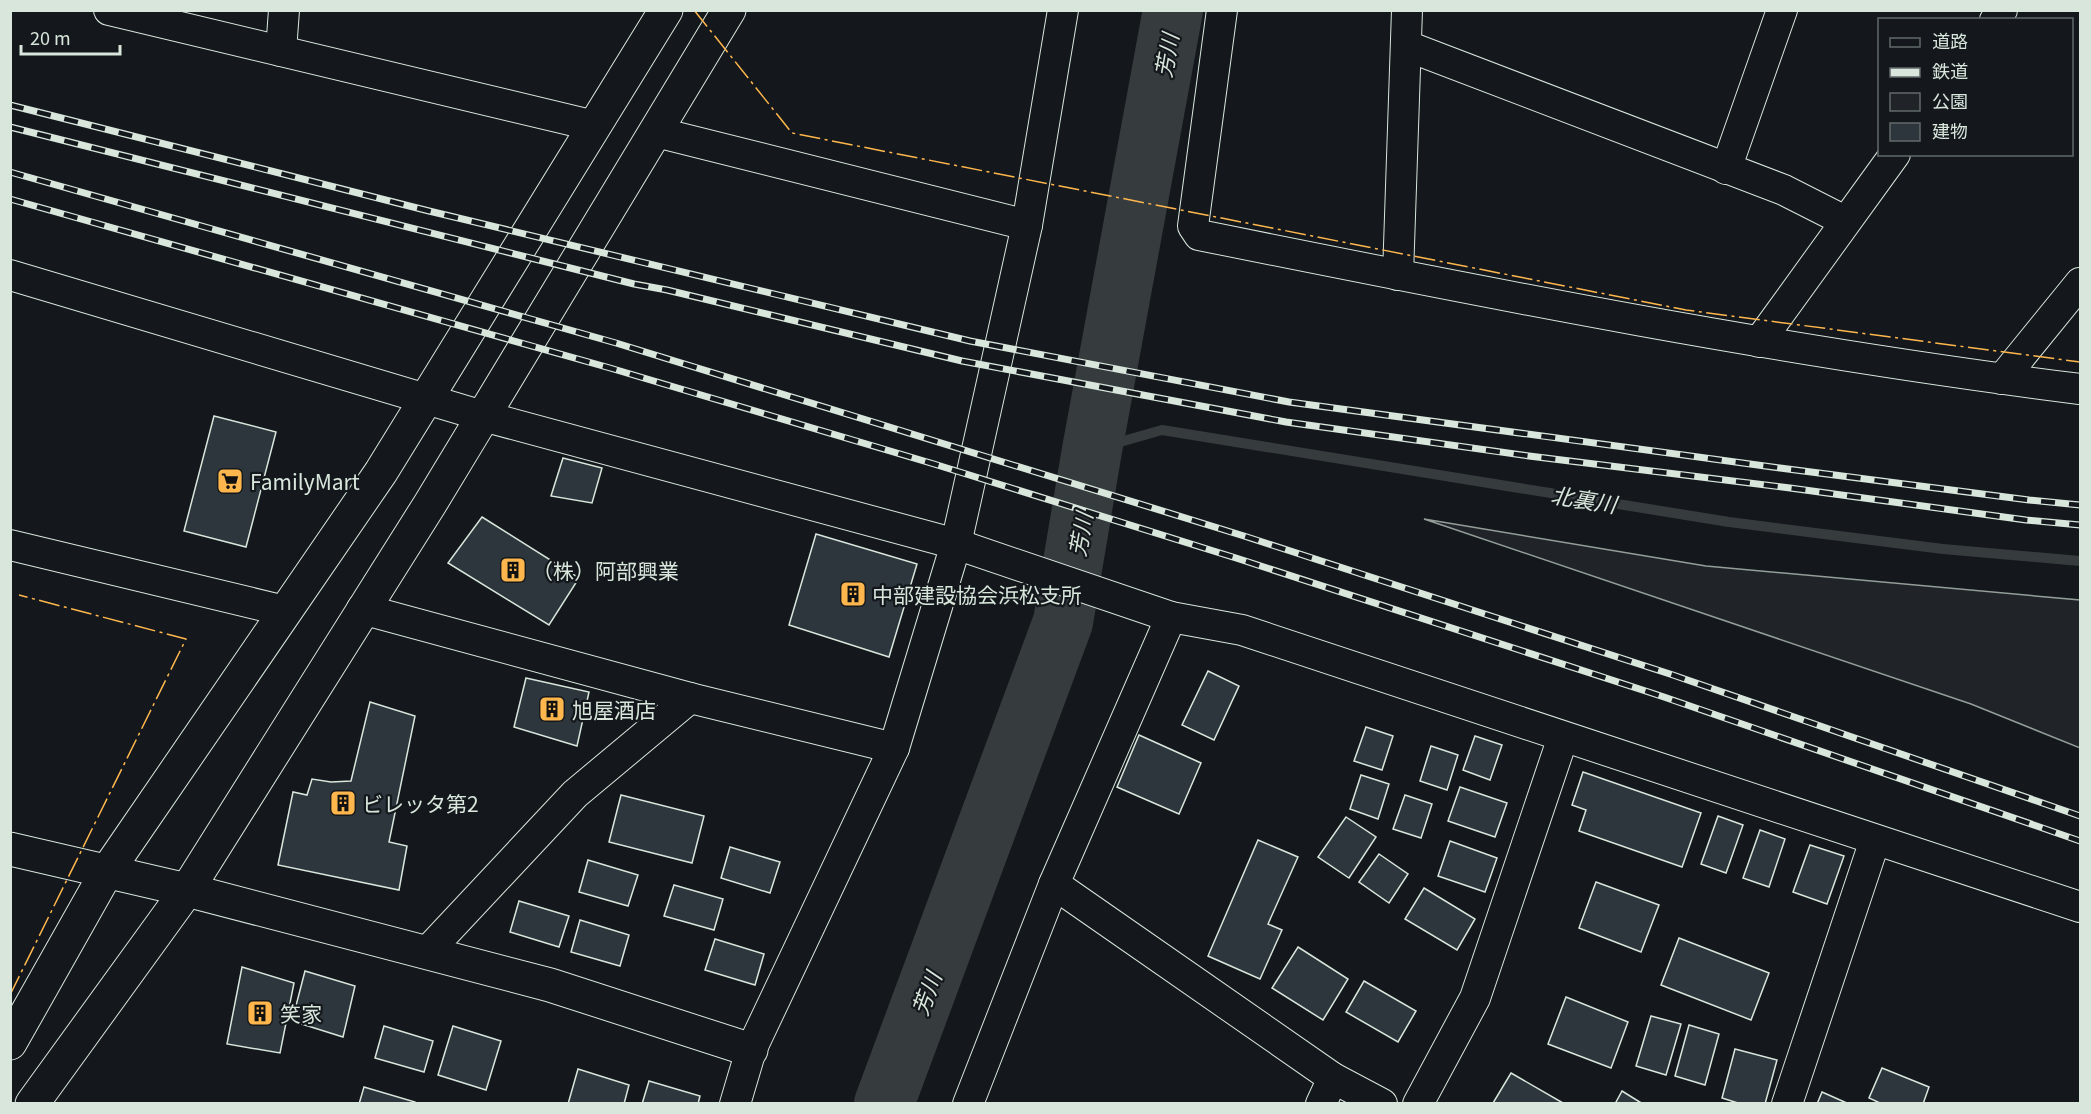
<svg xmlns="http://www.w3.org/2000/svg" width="2091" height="1114" font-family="Georgia,'Noto Sans JP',serif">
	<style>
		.green { fill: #202428; stroke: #939e99; stroke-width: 1.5 }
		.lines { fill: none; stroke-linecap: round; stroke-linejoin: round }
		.stream { stroke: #363b3e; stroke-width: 10 }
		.river { stroke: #363b3e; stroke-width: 60 }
		.building { fill: #2c363c; stroke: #d8e6dc; stroke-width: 1.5 }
		.minor-casing { stroke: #d8e6dc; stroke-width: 32 }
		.tertiary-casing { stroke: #d8e6dc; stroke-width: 35 }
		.minor { stroke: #14181c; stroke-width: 30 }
		.tertiary { stroke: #14181c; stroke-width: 33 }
		.rail-casing { stroke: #d8e6dc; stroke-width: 7 }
		.rail { stroke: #14181c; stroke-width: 4.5; stroke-dasharray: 14; stroke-linecap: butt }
		.power { stroke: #ffb74d; stroke-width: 1.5; stroke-dasharray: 21 4.5 3 4.5; stroke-linecap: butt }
		.labels { text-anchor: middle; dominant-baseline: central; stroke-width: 4.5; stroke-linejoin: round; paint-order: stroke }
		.poi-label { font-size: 21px; fill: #d8e6dc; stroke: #14181c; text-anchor: start }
		.water-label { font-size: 22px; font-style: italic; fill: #d8e6dc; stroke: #14181c }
	</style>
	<rect width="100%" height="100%" fill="#14181c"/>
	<path class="green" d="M 1424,519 L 1706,566 L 2080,600 L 2080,748 L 1971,704 Z"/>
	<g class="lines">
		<path class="stream" d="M 1092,450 L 1162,430 L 1729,522 L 1943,549 L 2080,561"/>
		<path class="river" d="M 884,1104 L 1063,622 L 1092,450 L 1173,10"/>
	</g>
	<g class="building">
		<path d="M 214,416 L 276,432 L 246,547 L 184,531 Z"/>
		<path d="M 563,458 L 602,468 L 592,503 L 551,496 Z"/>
		<path d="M 482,517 L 579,578 L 549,625 L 448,563 Z"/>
		<path d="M 816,534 L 917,564 L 889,657 L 789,625 Z"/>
		<path d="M 1208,671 L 1239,686 L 1214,740 L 1182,725 Z"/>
		<path d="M 526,678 L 589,692 L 577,746 L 514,727 Z"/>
		<path d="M 370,702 L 415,716 L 389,842 L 407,846 L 399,890 L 278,865 L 293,792 L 307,795 L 312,779 L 331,782 L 351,781 Z"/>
		<path d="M 1366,727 L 1393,736 L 1382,770 L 1354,761 Z"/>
		<path d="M 1139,735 L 1201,763 L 1179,814 L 1117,787 Z"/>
		<path d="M 1475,736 L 1502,745 L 1490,780 L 1463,770 Z"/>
		<path d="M 1431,746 L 1458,755 L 1447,790 L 1420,781 Z"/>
		<path d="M 1583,772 L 1701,813 L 1682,867 L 1579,831 L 1586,810 L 1572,805 Z"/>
		<path d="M 1361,775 L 1389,784 L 1378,819 L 1350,809 Z"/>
		<path d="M 1460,787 L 1507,803 L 1495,837 L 1448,821 Z"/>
		<path d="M 621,795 L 704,816 L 692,863 L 609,842 Z"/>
		<path d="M 1405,795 L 1432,804 L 1421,838 L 1393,829 Z"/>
		<path d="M 1718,816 L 1743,825 L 1726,873 L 1701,864 Z"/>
		<path d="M 1346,817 L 1376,837 L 1349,878 L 1318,857 Z"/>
		<path d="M 1760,830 L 1785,839 L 1769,887 L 1743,878 Z"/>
		<path d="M 1258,840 L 1298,857 L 1268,924 L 1282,930 L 1260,979 L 1208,956 Z"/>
		<path d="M 1450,841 L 1497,858 L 1485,892 L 1438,876 Z"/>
		<path d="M 1810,845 L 1844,856 L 1827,904 L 1793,892 Z"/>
		<path d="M 730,847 L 780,862 L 770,893 L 721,878 Z"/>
		<path d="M 1379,854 L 1408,874 L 1389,903 L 1359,882 Z"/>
		<path d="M 588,860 L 638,875 L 628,906 L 579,892 Z"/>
		<path d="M 1596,882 L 1659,905 L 1641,952 L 1579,928 Z"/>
		<path d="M 674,885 L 723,899 L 714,930 L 664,916 Z"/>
		<path d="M 1424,888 L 1475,919 L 1457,950 L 1405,919 Z"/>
		<path d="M 519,901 L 569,916 L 559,947 L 510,932 Z"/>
		<path d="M 580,920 L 629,935 L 620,966 L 571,952 Z"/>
		<path d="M 1679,938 L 1769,973 L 1751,1020 L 1661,985 Z"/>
		<path d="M 715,939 L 764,954 L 755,985 L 705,970 Z"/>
		<path d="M 1298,947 L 1348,979 L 1323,1020 L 1272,988 Z"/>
		<path d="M 242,967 L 294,983 L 280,1053 L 227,1044 Z"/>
		<path d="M 305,971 L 355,986 L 343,1037 L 292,1021 Z"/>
		<path d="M 1364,981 L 1416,1011 L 1398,1042 L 1346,1012 Z"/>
		<path d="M 1566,997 L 1628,1022 L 1611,1068 L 1548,1044 Z"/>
		<path d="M 1651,1016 L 1681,1024 L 1666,1075 L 1636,1066 Z"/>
		<path d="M 1689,1025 L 1719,1034 L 1705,1085 L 1675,1076 Z"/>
		<path d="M 384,1026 L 433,1041 L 424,1072 L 375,1058 Z"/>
		<path d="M 453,1026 L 501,1041 L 486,1090 L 438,1075 Z"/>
		<path d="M 1735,1049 L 1777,1060 L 1765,1104 L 1741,1104 L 1722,1098 Z"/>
		<path d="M 1882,1068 L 1929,1087 L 1923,1104 L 1882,1104 L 1869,1098 Z"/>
		<path d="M 578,1069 L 629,1085 L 624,1104 L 568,1104 Z"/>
		<path d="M 1511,1073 L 1563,1103 L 1563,1104 L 1493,1103 Z"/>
		<path d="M 649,1081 L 700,1096 L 698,1104 L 642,1104 Z"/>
		<path d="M 364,1087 L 415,1102 L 415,1104 L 359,1104 Z"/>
		<path d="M 1622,1091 L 1643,1104 L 1615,1104 Z"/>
		<path d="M 1822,1092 L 1849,1104 L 1817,1104 Z"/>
	</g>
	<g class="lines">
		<defs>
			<g id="minor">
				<path d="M 109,10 L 595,126"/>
				<path d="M 1222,10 L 1193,226 L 1199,235 C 1491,294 1784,352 2080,389"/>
				<path d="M 1995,20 L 2002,10"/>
				<path d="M 1407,46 L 1784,190 L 1845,221"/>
				<path d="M 281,51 L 284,10"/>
				<path d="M 656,132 L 1027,225"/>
				<path d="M 1726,169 L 1782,10"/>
				<path d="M 10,275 L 483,416 L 956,544 L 1171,617 L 1242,630 L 2080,907"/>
				<path d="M 1398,275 L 1407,10"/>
				<path d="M 1759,342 L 1895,154"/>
				<path d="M 2002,379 L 2080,283"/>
				<path d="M 10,545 L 285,611"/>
				<path d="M 362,609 L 690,698 L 894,748"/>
				<path d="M 1054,884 L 1333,1078 L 1382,1104"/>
				<path d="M 427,952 L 575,794 L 690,698"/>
				<path d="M 735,1104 L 751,1050 L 894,748 L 956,544 L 1027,225 L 1063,10"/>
				<path d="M 968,1104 L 1054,884 L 1171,617"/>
				<path d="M 1321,1104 L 1333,1078"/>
				<path d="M 1418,1104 L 1475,998 L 1563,737"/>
				<path d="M 1787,1104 L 1875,840"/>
			</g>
			<g id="tertiary">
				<path d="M 10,849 L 187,890 L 550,985 L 751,1050"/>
				<path d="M 10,1043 L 106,873 L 381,472 L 666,10"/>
				<path d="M 32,1104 L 187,890 L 430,504 L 729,10"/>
			</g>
		</defs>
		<use href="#minor" class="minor-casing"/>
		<use href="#tertiary" class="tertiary-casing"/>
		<use href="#minor" class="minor"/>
		<use href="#tertiary" class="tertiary"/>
		<defs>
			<g id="rail">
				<path d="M 10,105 L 429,211 L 970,341 L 1289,402 L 1780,468 L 2029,500 L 2080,505"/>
				<path d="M 10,127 L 634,284 L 667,290 L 962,361 L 1286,422 L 1529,456 L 1790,488 L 2026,520 L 2080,525"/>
				<path d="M 10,172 L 616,343 L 1244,536 L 1673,675 L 2080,816"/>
				<path d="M 10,199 L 610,368 L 934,464 L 1236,558 L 1664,697 L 2080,841"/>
			</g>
		</defs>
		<use href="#rail" class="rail-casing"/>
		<use href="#rail" class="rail"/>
		<g class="power">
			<path d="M 694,10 L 792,133 L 1686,310 L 2080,362"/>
			<path d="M 10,995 L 186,639 L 19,595"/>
		</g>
	</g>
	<defs>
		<symbol id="supermarket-square" viewBox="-11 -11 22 22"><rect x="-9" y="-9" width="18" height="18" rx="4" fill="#ffb74d" stroke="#14181c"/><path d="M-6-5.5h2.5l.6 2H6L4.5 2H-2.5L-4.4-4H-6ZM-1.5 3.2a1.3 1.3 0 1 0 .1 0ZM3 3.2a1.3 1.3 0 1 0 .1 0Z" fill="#111"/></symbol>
		<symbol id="building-square" viewBox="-11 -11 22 22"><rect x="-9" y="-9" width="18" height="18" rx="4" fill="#ffb74d" stroke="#14181c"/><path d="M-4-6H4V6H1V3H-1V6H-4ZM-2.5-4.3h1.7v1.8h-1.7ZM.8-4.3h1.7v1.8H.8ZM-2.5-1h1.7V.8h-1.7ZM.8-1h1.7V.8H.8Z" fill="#111"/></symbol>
	</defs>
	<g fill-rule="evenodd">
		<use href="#supermarket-square" x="215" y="466" width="30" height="30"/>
		<use href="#building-square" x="498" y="555" width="30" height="30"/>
		<use href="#building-square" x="838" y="579" width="30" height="30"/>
		<use href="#building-square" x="537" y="694" width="30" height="30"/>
		<use href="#building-square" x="328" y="788" width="30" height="30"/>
		<use href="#building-square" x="245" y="998" width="30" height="30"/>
	</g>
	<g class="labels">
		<g class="poi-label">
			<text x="250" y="481">FamilyMart</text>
			<text x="532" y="570">（株）阿部興業</text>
			<text x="872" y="594">中部建設協会浜松支所</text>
			<text x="572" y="709">旭屋酒店</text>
			<text x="362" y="803">ビレッタ第2</text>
			<text x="280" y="1013">笑家</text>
		</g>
		<g class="water-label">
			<text transform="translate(1165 55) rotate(-80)">芳川</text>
			<text transform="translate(1584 498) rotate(9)">北裏川</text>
			<text transform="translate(1079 534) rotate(-80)">芳川</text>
			<text transform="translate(925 993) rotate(-70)">芳川</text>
		</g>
	</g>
	<rect width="2091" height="1114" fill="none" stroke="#d8e6dc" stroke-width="24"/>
	<rect x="1878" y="18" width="195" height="138" fill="#14181c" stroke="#626a69" stroke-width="1.5"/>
	<rect x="1890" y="38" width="30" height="9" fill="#14181c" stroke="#626a69" stroke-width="1.5"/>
	<text x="1932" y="48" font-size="18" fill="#d8e6dc">道路</text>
	<rect x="1890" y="68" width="30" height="9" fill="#d8e6dc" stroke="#626a69" stroke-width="1.5"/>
	<text x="1932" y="78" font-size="18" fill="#d8e6dc">鉄道</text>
	<rect x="1890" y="93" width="30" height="18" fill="#202428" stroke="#626a69" stroke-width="1.5"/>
	<text x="1932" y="108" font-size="18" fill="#d8e6dc">公園</text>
	<rect x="1890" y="123" width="30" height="18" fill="#2c363c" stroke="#626a69" stroke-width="1.5"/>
	<text x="1932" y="138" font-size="18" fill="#d8e6dc">建物</text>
	<path d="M21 45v9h99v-9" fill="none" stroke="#d8e6dc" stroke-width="3"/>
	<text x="30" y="45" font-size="18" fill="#d8e6dc" stroke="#14181c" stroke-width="4.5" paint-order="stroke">20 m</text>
</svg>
